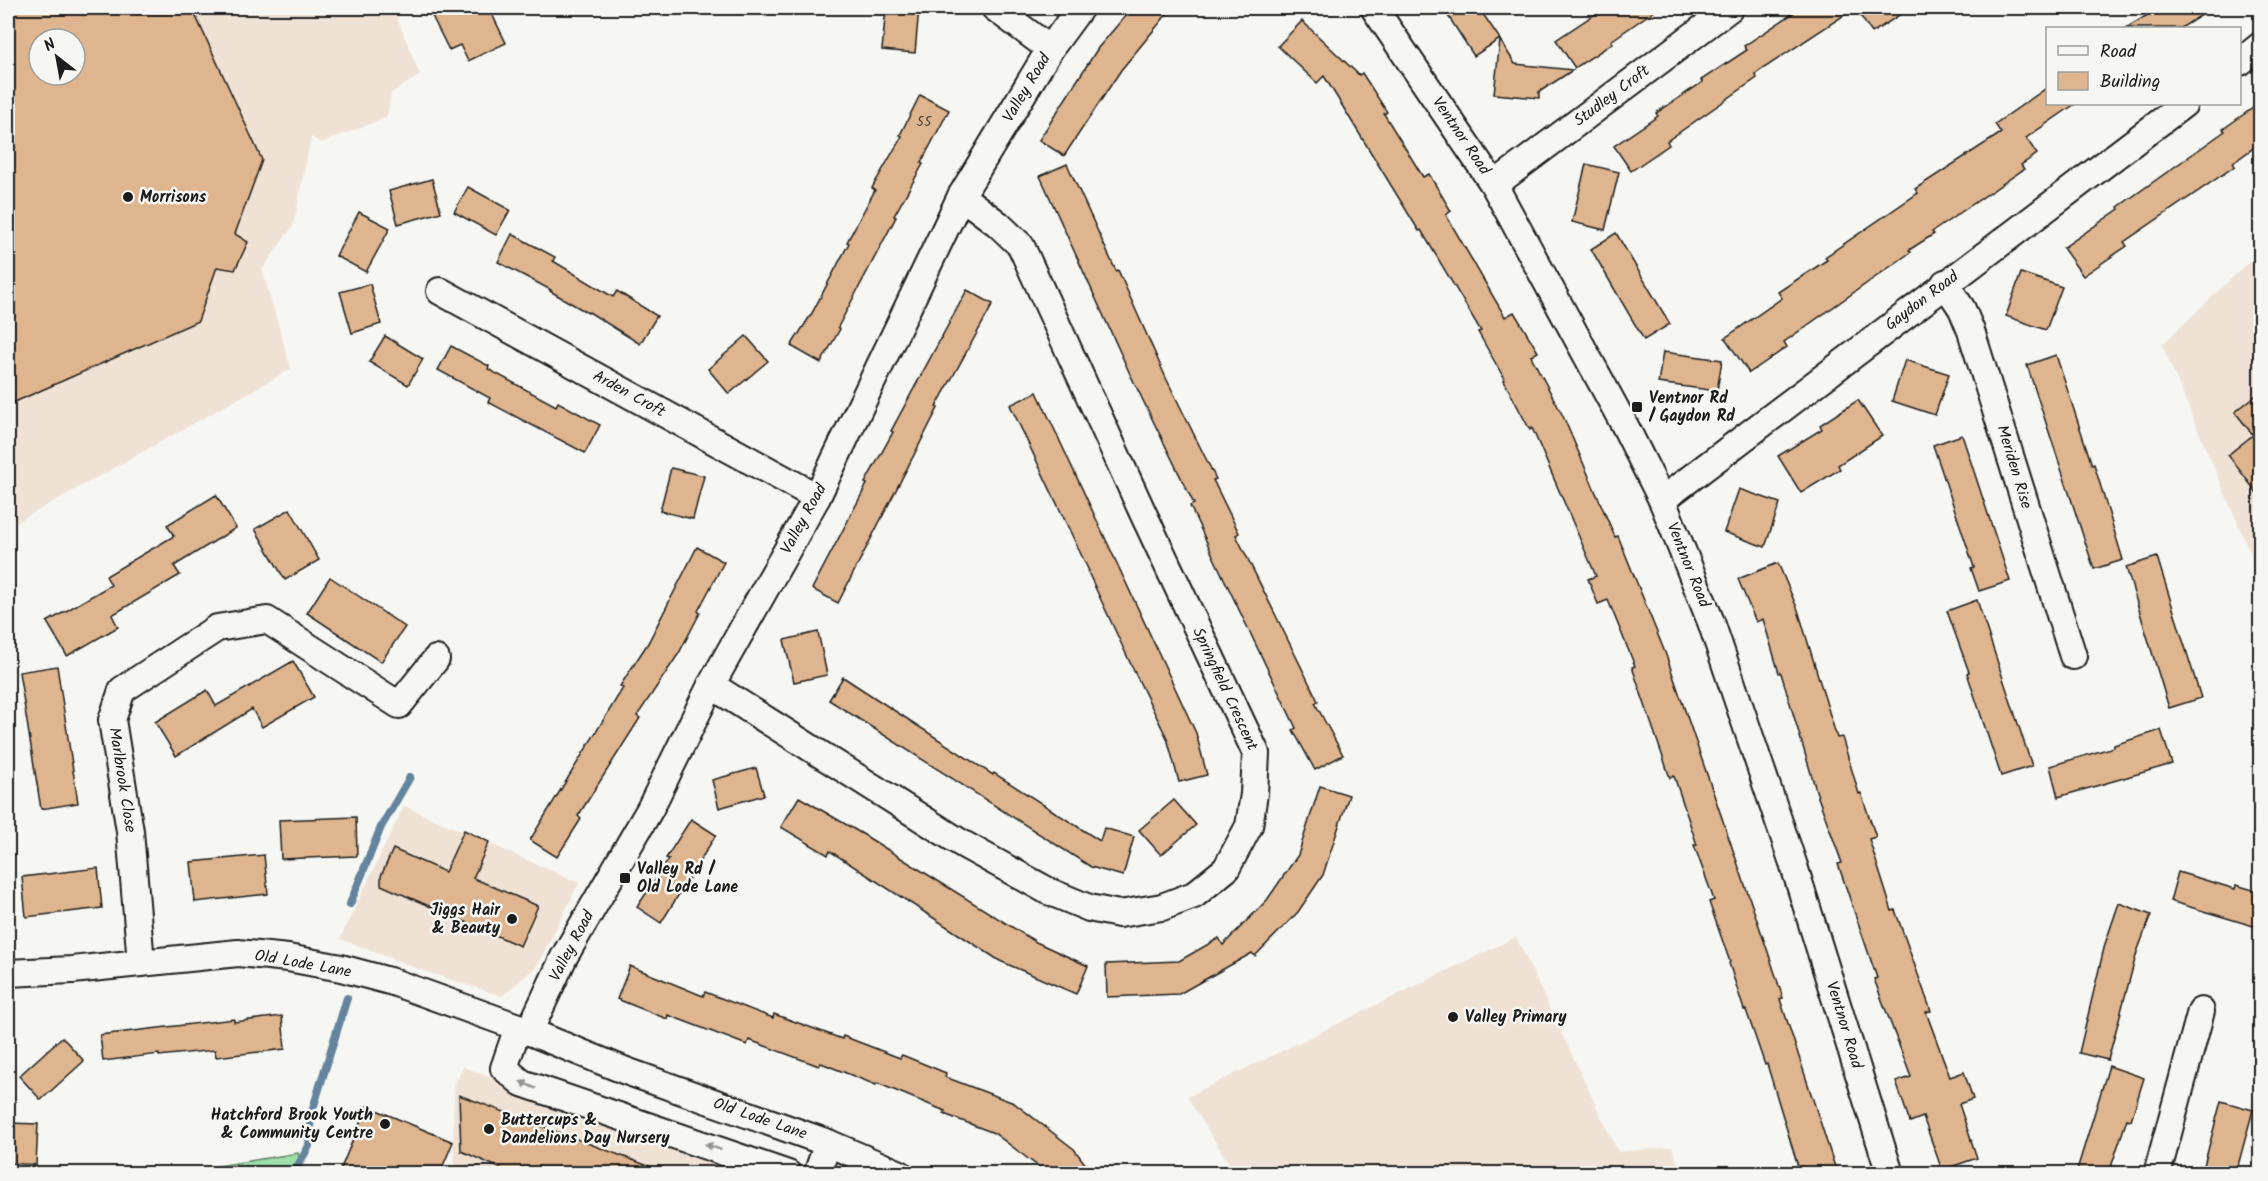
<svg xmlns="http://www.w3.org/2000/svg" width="2268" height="1181" font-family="Kalam,sans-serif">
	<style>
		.built { fill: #efe2d4; fill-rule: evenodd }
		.green { fill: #9ddfa9; stroke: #5c7e62; stroke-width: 1.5 }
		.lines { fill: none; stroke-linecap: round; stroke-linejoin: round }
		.stream { stroke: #63849c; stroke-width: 8 }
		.building { fill: #deb58e; stroke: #1c1c1c; stroke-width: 1.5; fill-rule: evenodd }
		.minor-casing { stroke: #1c1c1c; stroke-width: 30 }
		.minor { stroke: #f6f6f2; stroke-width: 26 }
		.oneway { fill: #949492 }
		.poi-dot { fill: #1c1c1c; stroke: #f6f6f2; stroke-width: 2 }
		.labels { text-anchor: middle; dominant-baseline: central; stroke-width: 5; stroke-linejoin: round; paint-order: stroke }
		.number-label { font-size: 14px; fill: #4c4238 }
		.street-label { font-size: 16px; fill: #1c1c1c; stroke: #f6f6f2 }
		.poi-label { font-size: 16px; font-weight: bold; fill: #1c1c1c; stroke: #f6f6f2; text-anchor: start }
	</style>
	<rect width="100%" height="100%" fill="#f6f6f2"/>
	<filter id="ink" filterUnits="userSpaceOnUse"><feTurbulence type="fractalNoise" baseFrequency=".0167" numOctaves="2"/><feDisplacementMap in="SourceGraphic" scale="12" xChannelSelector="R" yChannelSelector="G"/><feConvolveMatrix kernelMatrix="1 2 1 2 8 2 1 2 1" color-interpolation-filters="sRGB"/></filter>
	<g filter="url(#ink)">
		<g class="built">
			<path d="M 8,8 L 393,8 L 420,75 L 391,93 L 387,117 L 321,143 L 311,137 L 293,226 L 262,270 L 291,369 L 17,522 L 8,506 ZM 39,39 L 75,39 L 75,75 L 39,75 Z"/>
			<path d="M 2260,251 L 2260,576 L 2162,345 Z"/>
			<path d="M 404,806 L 579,883 L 537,966 L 502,996 L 427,972 L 340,939 Z"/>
			<path d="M 1516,937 L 1618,1152 L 1672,1147 L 1681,1173 L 1235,1173 L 1187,1097 Z"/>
			<path d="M 463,1067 L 751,1173 L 456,1173 L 453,1142 L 454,1086 Z"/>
		</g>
		<path class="green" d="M 298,1153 L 303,1173 L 175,1173 Z"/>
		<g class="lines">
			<g class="stream">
				<path d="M 350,904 L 381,827 L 410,777"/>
				<path d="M 293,1174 L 309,1146 L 311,1115 L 347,998"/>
			</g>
		</g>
		<g class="building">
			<path d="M 8,8 L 192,8 L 262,160 L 235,234 L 248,242 L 235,270 L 217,267 L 198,321 L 8,405 ZM 39,39 L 75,39 L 75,75 L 39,75 Z"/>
			<path d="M 428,8 L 489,8 L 506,43 L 468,61 L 460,45 L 449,50 Z"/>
			<path d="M 886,8 L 919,8 L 915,53 L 882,50 Z"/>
			<path d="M 1132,8 L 1172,8 L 1121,70 L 1064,156 L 1039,140 L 1098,48 Z"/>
			<path d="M 1443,8 L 1479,8 L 1500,39 L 1474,56 Z"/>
			<path d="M 1604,8 L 1658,8 L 1611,41 L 1613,43 L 1575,68 L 1556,40 Z"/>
			<path d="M 1801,8 L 1855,8 L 1755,74 L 1757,78 L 1667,141 L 1669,145 L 1631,171 L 1614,146 L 1658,116 L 1656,113 L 1703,82 L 1701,80 L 1747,50 L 1744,46 Z"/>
			<path d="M 1855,8 L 1910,8 L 1872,33 Z"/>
			<path d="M 2159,8 L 2213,8 L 2181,28 L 2126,28 Z"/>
			<path d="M 1302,21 L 1359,75 L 1362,73 L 1387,112 L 1384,114 L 1423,177 L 1429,174 L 1451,211 L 1446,215 L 1505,317 L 1514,312 L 1538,352 L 1531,356 L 1563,416 L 1615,537 L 1618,536 L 1666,655 L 1768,952 L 1783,998 L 1780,999 L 1837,1173 L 1800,1173 L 1767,1064 L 1765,1065 L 1746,1010 L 1744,1010 L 1729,963 L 1730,962 L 1709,902 L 1714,900 L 1694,845 L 1697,845 L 1674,776 L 1670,778 L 1632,667 L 1635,666 L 1608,600 L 1598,604 L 1588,579 L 1596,576 L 1532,428 L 1530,430 L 1504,381 L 1505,380 L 1478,332 L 1481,331 L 1421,230 L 1419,231 L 1324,76 L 1317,83 L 1278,46 Z"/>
			<path d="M 1500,40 L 1515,64 L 1573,70 L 1539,92 L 1539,98 L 1494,94 Z"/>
			<path d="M 2048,87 L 2048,104 L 2075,104 L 2026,138 L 2037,154 L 2021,165 L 2024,169 L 1932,232 L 1934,234 L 1909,250 L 1911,252 L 1784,342 L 1787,347 L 1749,373 L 1725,338 L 1782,298 L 1778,292 L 1827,260 L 1825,257 L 1918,193 L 1915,189 L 2001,133 L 1995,124 Z"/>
			<path d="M 920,95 L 949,110 L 921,163 L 923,164 L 894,216 L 896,217 L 838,327 L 840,329 L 821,363 L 791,346 L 812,313 L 849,243 L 847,242 L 875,190 L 872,188 L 902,136 L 900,135 Z"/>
			<path d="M 2260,103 L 2260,143 L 2233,163 L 2235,166 L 2124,242 L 2127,246 L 2083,276 L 2063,248 L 2119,209 L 2118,207 L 2225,131 L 2223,129 Z"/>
			<path d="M 1067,164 L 1116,271 L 1118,270 L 1166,378 L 1216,479 L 1213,480 L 1239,533 L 1236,535 L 1318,701 L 1315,703 L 1343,755 L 1315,770 L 1293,730 L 1296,728 L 1216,562 L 1190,506 L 1194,504 L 1130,374 L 1040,176 Z"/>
			<path d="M 1586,164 L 1619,172 L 1605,230 L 1572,222 Z"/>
			<path d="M 432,179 L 441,212 L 398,224 L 389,191 Z"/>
			<path d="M 468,187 L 510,210 L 496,235 L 454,212 Z"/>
			<path d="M 359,212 L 390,228 L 366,272 L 336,256 Z"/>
			<path d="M 1616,233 L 1670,324 L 1644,340 L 1591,249 Z"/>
			<path d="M 512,234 L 555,257 L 553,261 L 613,297 L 617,291 L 657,316 L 640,344 L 589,312 L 588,313 L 550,291 L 551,290 L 498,262 Z"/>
			<path d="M 2021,273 L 2062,287 L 2046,330 L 2006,316 Z"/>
			<path d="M 370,284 L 381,324 L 352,333 L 340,292 Z"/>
			<path d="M 967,290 L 993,304 L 936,407 L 938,408 L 838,603 L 812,589 L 867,484 L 865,483 L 893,432 L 891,431 Z"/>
			<path d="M 385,336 L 423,359 L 408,385 L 369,362 Z"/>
			<path d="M 746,336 L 768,361 L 729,394 L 708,369 Z"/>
			<path d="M 451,346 L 489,366 L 488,369 L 556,406 L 558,402 L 600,425 L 585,453 L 488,402 L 490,398 L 438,370 Z"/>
			<path d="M 1663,352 L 1722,360 L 1717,391 L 1658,383 Z"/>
			<path d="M 2056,355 L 2092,465 L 2094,464 L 2123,560 L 2094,569 L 2027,365 Z"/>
			<path d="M 1905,360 L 1949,374 L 1935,415 L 1892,401 Z"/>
			<path d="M 1037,392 L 1196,733 L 1207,775 L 1179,782 L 1167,738 L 1133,669 L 1088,572 L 1089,571 L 1010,405 Z"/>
			<path d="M 2260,392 L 2260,497 L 2228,455 L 2253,435 L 2235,412 Z"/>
			<path d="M 1858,400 L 1882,436 L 1838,465 L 1840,469 L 1801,493 L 1778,456 L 1822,429 L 1820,425 Z"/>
			<path d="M 1962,435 L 2010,581 L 1979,591 L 1971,568 L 1974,567 L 1933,445 Z"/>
			<path d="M 671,468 L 704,476 L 693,519 L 660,511 Z"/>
			<path d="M 1739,489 L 1780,503 L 1765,547 L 1724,532 Z"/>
			<path d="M 216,495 L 236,528 L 174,566 L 180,575 L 112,615 L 118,627 L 67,656 L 47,622 L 111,585 L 106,576 L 174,536 L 167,525 Z"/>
			<path d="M 290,509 L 319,560 L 285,580 L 255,529 Z"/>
			<path d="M 697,547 L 724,562 L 698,611 L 700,613 L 679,653 L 637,716 L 640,718 L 578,816 L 581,819 L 557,857 L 530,840 L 623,688 L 620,686 L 648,643 Z"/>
			<path d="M 2157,557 L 2201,698 L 2169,708 L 2126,567 Z"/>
			<path d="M 1778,563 L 1798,610 L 1837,738 L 1842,737 L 1859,794 L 1861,793 L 1876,837 L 1869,839 L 1892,911 L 1895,910 L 1931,1011 L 1926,1012 L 1950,1077 L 1964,1072 L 1973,1099 L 1959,1104 L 1977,1158 L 1942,1170 L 1923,1117 L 1910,1122 L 1896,1082 L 1911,1077 L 1874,979 L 1877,978 L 1838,864 L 1842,863 L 1818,797 L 1781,673 L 1779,673 L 1763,619 L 1756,622 L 1738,579 Z"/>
			<path d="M 330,577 L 405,627 L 381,662 L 307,613 Z"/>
			<path d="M 1977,600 L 2032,766 L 2001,776 L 1967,673 L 1969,672 L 1947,611 Z"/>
			<path d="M 818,632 L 827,675 L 794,682 L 784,640 Z"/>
			<path d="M 293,661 L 314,697 L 262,727 L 252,709 L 176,756 L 155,722 L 207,690 L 216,706 Z"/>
			<path d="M 57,666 L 78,803 L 41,809 L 19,672 Z"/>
			<path d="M 843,677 L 993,775 L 994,773 L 1100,841 L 1104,828 L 1134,837 L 1123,876 L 1091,867 L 829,700 Z"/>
			<path d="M 2161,730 L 2172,764 L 2058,797 L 2050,766 L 2114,747 L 2114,745 Z"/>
			<path d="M 756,768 L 764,795 L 719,808 L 712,780 Z"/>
			<path d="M 1320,786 L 1349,795 L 1323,875 L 1298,912 L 1255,956 L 1252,953 L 1179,994 L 1107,997 L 1106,964 L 1179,961 L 1219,938 L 1223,945 L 1267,900 L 1298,855 Z"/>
			<path d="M 799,797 L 864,835 L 1036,942 L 1088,966 L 1076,994 L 1000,961 L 830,851 L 828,855 L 781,827 Z"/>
			<path d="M 1174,800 L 1196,825 L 1161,855 L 1139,830 Z"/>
			<path d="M 356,817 L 357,856 L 281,859 L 279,820 Z"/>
			<path d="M 691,819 L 716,835 L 661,923 L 637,907 L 669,859 L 666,858 Z"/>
			<path d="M 464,830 L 489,842 L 473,878 L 538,906 L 520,946 L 381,885 L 381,876 L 393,849 L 445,872 Z"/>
			<path d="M 264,855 L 268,894 L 195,902 L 191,862 Z"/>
			<path d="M 98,868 L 102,908 L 26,917 L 22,877 Z"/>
			<path d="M 2178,872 L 2235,889 L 2236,885 L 2260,892 L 2260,928 L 2170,901 Z"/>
			<path d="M 2119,903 L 2151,915 L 2137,952 L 2108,1060 L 2079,1053 L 2105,944 Z"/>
			<path d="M 630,966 L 703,996 L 705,992 L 773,1018 L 774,1014 L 842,1039 L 843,1036 L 900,1058 L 902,1055 L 946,1073 L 945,1077 L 1014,1103 L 1074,1149 L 1092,1173 L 1047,1173 L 994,1133 L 944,1114 L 945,1111 L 877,1083 L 876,1085 L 821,1063 L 819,1066 L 749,1040 L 747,1045 L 668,1015 L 667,1019 L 617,999 Z"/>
			<path d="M 282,1016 L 285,1049 L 216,1057 L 215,1050 L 159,1056 L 159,1054 L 103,1061 L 100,1035 L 234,1019 L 234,1022 Z"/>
			<path d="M 62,1037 L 84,1061 L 41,1100 L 19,1076 Z"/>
			<path d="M 2109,1066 L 2144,1078 L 2131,1120 L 2127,1119 L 2109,1173 L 2076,1173 Z"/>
			<path d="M 459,1095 L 662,1171 L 662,1173 L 511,1173 L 461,1151 Z"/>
			<path d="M 2221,1101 L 2253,1110 L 2236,1173 L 2202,1173 Z"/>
			<path d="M 367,1106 L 453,1142 L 440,1173 L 339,1173 Z"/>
			<path d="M 8,1123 L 38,1124 L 36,1165 L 8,1163 Z"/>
		</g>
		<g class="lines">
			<defs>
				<g id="minor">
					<path d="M 995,8 L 1050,49"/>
					<path d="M 1374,8 L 1494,185 L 1625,426 L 1662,500 L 1711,622 L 1794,866 L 1890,1174"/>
					<path d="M 2240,62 L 2260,46"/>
					<path d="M 1494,185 L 1730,8"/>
					<path d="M 1945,283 L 1962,309 L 1971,331 L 2073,656"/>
					<path d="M 440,291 L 817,497"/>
					<path d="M 1662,500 L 2184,104"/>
					<path d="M 711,685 L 961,843 L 1048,891 L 1089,908 L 1119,914 L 1162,907 L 1194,895 L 1226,869 L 1249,826 L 1254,794 L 1256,753 L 1142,511 L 1021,246 L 998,224 L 961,196"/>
					<path d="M 141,963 L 130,831 L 112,720 L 122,690 L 217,628 L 267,620 L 399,705 L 436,659"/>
					<path d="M 8,973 L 72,970 L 238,953 L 288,958 L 341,968 L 393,982 L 518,1027 L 626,1071 L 828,1143 L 900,1174"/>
					<path d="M 518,1027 L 504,1068 L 522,1083 L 788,1174"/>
					<path d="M 529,1032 L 564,957 L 650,809 L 711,685 L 817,497 L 961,196 L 1050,49 L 1080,8"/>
					<path d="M 817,1174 L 828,1143"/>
					<path d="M 2157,1174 L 2201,1011"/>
				</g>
			</defs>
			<use href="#minor" class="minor-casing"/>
			<use href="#minor" class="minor"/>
		</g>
		<defs><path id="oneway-solid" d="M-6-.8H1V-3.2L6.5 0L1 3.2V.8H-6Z" transform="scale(1.5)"/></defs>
		<g class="oneway">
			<use href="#oneway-solid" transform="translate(528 1085) rotate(-156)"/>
			<use href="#oneway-solid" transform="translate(713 1147) rotate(-161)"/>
		</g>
	</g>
	<g class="poi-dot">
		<circle cx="128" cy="197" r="6"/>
		<rect x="1631" y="401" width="12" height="12" rx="3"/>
		<rect x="619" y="872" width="12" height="12" rx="3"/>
		<circle cx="512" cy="919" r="6"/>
		<circle cx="1453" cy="1017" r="6"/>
		<circle cx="385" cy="1124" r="6"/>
		<circle cx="489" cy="1129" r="6"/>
	</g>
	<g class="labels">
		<g class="number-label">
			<text x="924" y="122">55</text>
		</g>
		<g class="street-label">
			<text transform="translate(1027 88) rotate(-59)">Valley Road</text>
			<text transform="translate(1612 96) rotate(-37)">Studley Croft</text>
			<text transform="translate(1461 136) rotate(56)">Ventnor Road</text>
			<text transform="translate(1922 301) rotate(-37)">Gaydon Road</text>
			<text transform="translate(629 394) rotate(29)">Arden Croft</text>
			<text transform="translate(2014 467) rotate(73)">Meriden Rise</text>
			<text transform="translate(804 519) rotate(-61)">Valley Road</text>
			<text transform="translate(1688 565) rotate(68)">Ventnor Road</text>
			<text transform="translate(1225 689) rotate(65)">Springfield Crescent</text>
			<text transform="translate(122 780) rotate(81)">Marlbrook Close</text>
			<text transform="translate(572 946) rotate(-62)">Valley Road</text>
			<text transform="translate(303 964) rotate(10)">Old Lode Lane</text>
			<text transform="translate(1844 1025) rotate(73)">Ventnor Road</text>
			<text transform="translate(760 1119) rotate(19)">Old Lode Lane</text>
		</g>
		<g class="poi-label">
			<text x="140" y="197">Morrisons</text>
			<text x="1649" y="398">Ventnor Rd<tspan x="1649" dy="18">/ Gaydon Rd</tspan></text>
			<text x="637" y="869">Valley Rd /<tspan x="637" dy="18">Old Lode Lane</tspan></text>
			<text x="500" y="910" text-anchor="end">Jiggs Hair<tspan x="500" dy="18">&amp; Beauty</tspan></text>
			<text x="1465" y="1017">Valley Primary</text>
			<text x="373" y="1115" text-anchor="end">Hatchford Brook Youth<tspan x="373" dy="18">&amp; Community Centre</tspan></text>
			<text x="501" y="1120">Buttercups &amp;<tspan x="501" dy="18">Dandelions Day Nursery</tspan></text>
		</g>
	</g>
	<rect width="2268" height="1181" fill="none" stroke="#f6f6f2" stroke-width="30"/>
	<rect x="15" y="15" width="2238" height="1151" fill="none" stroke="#1c1c1c" stroke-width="2" filter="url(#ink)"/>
	<rect x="2046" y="27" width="195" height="78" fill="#f6f6f2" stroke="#9f9f9c" stroke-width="1.5"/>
	<rect x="2058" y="46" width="30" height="9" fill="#f6f6f2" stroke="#9f9f9c" stroke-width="1.5"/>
	<text x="2100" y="57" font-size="18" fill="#1c1c1c">Road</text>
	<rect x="2058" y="72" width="30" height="18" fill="#deb58e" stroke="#9f9f9c" stroke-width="1.5"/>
	<text x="2100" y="87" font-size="18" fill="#1c1c1c">Building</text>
	<g transform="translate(57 57) rotate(329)"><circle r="28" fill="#f6f6f2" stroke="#9f9f9c" stroke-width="1.5"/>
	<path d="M0-4.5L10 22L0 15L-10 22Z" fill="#1c1c1c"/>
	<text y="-9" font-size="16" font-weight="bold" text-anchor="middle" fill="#1c1c1c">N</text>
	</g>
</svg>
